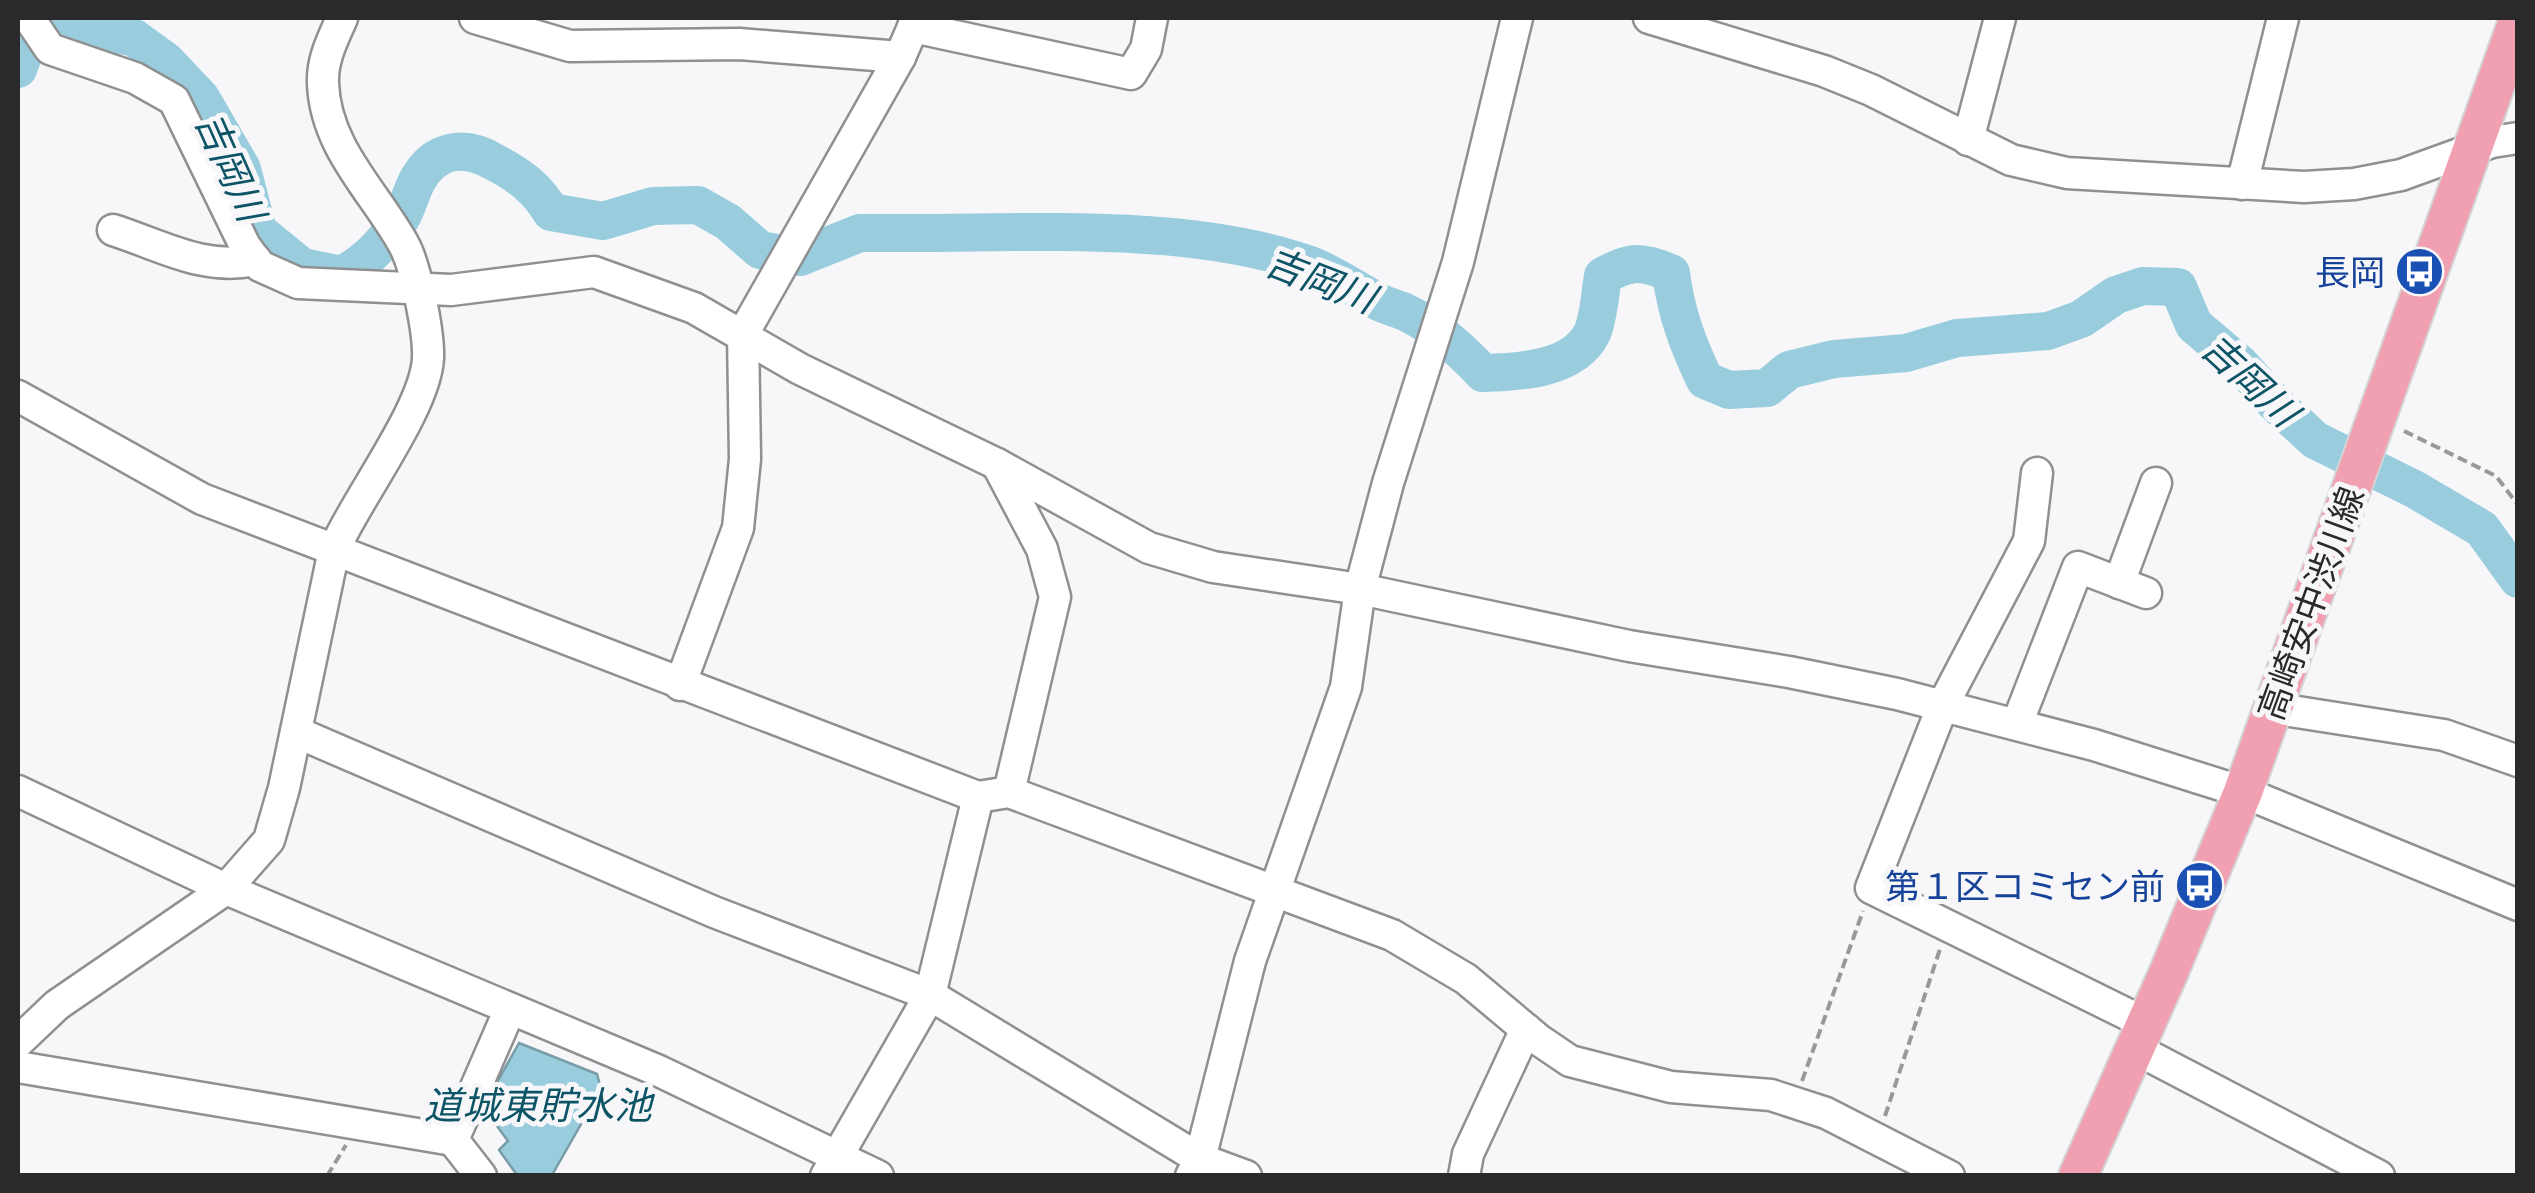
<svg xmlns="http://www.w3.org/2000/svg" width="2535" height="1193" font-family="'Open Sans','Noto Sans JP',sans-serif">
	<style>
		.water { fill: #99cdde; stroke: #789ca8; stroke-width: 2.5 }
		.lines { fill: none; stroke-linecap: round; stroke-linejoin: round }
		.river { stroke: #99cdde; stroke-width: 38 }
		.minor-casing { stroke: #8f9092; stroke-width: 35 }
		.major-casing { stroke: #d4d4d5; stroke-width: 42 }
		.path { stroke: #99999b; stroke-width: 4; stroke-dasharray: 10 5; stroke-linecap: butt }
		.minor { stroke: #fff; stroke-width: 30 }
		.major { stroke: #f0a0b0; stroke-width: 38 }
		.labels { text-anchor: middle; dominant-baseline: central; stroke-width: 10; stroke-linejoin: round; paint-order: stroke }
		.transit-label { font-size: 35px; fill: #164399; stroke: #f7f7f9; text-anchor: end }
		.street-label { font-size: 35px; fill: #2a2a2b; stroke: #f7f7f9 }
		.water-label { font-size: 38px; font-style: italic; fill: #0e5467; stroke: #f7f7f9 }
	</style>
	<rect width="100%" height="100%" fill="#f7f7f9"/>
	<path class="water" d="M 519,1043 L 597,1074 L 601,1089 L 552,1175 L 517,1175 L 499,1150 L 508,1141 L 486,1111 L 495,1086 Z"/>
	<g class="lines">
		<path class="river" d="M 18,69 L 30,37 L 51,25 L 133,37 L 166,61 L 201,98 L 242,169 L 258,231 L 302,267 L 342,275 C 368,260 380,247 398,223 C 407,211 410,194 417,181 C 434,149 464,144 494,162 C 519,175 537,188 551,212 L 603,221 L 653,206 L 698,205 L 728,222 L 760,250 L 800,257 L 860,233 L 895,233 C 1024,234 1187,221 1310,265 C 1334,274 1354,289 1377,301 C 1386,306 1396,308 1405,312 C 1435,326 1460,349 1483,373 C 1518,372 1574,370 1592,333 C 1599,317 1600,293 1603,276 C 1631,260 1642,261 1671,273 C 1676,313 1688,345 1705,380 L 1729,390 L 1767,388 L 1789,370 L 1834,359 L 1906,353 L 1957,338 L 2048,331 L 2081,319 L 2116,295 L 2143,286 L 2178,287 L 2194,325 L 2240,364 L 2275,403 L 2315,440 L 2416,490 L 2482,529 L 2518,579"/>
		<defs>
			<g id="minor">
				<path d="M 29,18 L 50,49 L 135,78 L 174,100 L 245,246 L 260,266 L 298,283 L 451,290 L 594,272 L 694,308 L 800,369 L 997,464 L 1149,548 L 1213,567 L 1360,589 L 1629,646 L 1789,672 L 1897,694 L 2094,745 L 2243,792 L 2518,905"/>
				<path d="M 475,18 L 570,46 L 739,44 L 900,57"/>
				<path d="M 1649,18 L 1824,71 L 1871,90 L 2011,160 L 2067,173 L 2304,187 L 2354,184 L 2401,175 L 2492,142 L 2518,138"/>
				<path d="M 913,27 L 1131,74 L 1146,49 L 1152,18"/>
				<path d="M 1968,140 L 2000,18"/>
				<path d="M 2242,184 L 2283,18"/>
				<path d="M 113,230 C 163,246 203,271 256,260"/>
				<path d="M 18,396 L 202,499 L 978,797 L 1009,792 L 1392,935 L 1466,979 L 1539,1040 L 1570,1061 L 1671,1087 L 1771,1095 L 1826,1113 L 1949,1176"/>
				<path d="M 997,464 L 1042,549 L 1055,597 L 1009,792"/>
				<path d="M 2037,473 L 2029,541 L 1943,705 L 1871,888 L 2145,1023"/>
				<path d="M 2119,583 L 2156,483"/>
				<path d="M 680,685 L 738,528 L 745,459 L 743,334 L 900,57 L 917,18"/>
				<path d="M 2272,708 L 2444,735 L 2518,761"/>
				<path d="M 2017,724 L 2078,567 L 2146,593"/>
				<path d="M 296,732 L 714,912 L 930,995 L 1200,1159 L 1246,1176"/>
				<path d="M 18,791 L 226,889 L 659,1071 L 878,1176"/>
				<path d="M 18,1042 L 57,1005 L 226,889 L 269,840 L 284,788 L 334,550 C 356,499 426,408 428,358 C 429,333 416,267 404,245 C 375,192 325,148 323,83 C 322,59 333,39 342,18"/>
				<path d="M 2134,1048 L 2379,1176"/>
				<path d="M 18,1067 L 453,1140"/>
				<path d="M 481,1176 L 453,1140 L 510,1009"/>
				<path d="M 826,1176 L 930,995 L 978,797"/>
				<path d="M 1191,1176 L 1200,1159 L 1250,961 L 1346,687 L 1360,589 L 1388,483 L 1458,262 L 1517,18"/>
				<path d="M 1464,1176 L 1468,1154 L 1526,1029"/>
			</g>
			<path id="major" d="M 2078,1176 L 2168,974 L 2243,792 L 2518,21"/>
		</defs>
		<use href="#minor" class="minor-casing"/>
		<use href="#major" class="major-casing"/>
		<g class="path">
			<path d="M 2404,431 L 2496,476 L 2518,505"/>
			<path d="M 1802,1081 L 1863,911"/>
			<path d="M 1885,1116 L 1940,949"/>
			<path d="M 327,1176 L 346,1145"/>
		</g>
		<use href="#minor" class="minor"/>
		<use href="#major" class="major"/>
	</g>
	<defs>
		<symbol id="bus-disc" viewBox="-11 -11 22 22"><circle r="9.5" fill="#1a4fb4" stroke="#f7f7f9"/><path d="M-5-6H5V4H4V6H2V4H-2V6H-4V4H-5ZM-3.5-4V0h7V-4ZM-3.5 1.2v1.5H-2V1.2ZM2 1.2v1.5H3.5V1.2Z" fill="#fff"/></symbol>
	</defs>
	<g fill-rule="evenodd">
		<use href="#bus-disc" x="2392" y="244" width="55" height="55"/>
		<use href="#bus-disc" x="2172" y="858" width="55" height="55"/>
	</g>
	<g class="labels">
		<g class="transit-label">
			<text x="2385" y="271">長岡</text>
			<text x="2165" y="885">第１区コミセン前</text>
		</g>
		<g class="street-label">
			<text transform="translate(2310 603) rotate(-70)">高崎安中渋川線</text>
		</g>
		<g class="water-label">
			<text transform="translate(232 166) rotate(66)">吉岡川</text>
			<text transform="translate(1321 279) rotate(21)">吉岡川</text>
			<text transform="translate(2251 379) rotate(43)">吉岡川</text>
			<text x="538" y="1104">道城東貯水池</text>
		</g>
	</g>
	<rect width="2535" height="1193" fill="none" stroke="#2a2a2b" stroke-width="40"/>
</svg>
